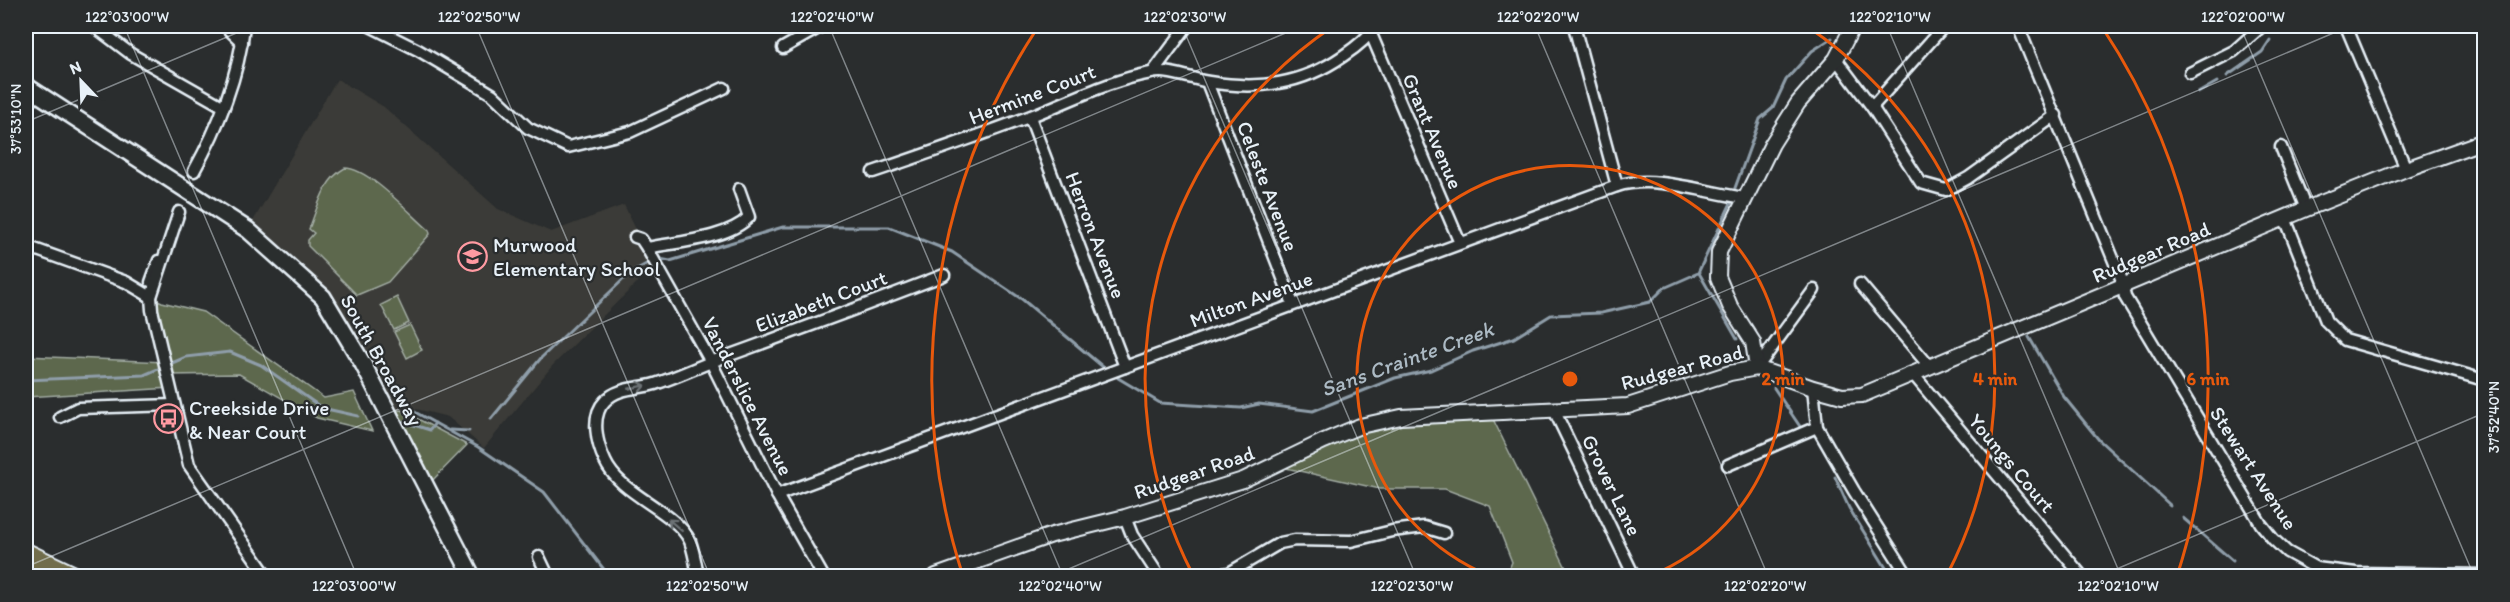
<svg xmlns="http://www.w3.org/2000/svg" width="2510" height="602" font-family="Itim,sans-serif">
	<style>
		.built { fill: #3b3b37 }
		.green { fill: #5d674e; stroke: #a2aca3; stroke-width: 1.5 }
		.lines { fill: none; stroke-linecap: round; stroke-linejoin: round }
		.stream { stroke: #8f9eaa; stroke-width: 3 }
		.pedestrian-casing { stroke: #e8f1f8; stroke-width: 13 }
		.minor-casing { stroke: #e8f1f8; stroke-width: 15 }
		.tertiary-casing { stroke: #e8f1f8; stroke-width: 18 }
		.secondary-casing { stroke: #e8f1f8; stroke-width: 20 }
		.motorway-casing { stroke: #e8f1f8; stroke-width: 24 }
		.pedestrian { stroke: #2a2d2e; stroke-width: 8 }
		.minor { stroke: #2a2d2e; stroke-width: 10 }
		.tertiary { stroke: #2a2d2e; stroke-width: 14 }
		.secondary { stroke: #2a2d2e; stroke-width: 15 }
		.motorway { stroke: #716d4b; stroke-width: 20 }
		.oneway { stroke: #6c7275 }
		.ticks { fill: none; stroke: #e8f1f8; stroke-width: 1.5; stroke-opacity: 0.45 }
		.ring { fill: none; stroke: #e8590c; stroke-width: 3 }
		.labels { text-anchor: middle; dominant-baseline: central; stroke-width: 4.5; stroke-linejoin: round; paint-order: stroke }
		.street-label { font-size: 21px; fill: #e8f1f8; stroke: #2a2d2e }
		.poi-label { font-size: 21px; fill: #e8f1f8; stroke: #2a2d2e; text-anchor: start }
		.water-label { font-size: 22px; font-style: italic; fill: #acbac4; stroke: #2a2d2e }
		.centre { fill: #e8590c; stroke: #2a2d2e; stroke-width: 3 }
		.ring-label { font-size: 18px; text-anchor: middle; font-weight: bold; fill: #e8590c; stroke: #2a2d2e; stroke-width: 4.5; stroke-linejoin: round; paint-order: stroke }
		.neatline { fill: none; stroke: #e8f1f8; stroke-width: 2 }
		.ticks-label { font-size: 15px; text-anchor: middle; fill: #e8f1f8 }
	</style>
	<rect width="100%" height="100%" fill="#2a2d2e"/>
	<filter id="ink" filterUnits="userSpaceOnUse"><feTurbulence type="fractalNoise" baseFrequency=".0167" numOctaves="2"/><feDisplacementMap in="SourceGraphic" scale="12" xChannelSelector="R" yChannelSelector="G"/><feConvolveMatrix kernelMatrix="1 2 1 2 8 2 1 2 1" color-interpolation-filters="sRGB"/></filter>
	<g filter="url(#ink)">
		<path class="built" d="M 337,79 L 384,107 L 498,209 L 551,232 L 624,205 L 654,266 L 553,365 L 484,448 L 448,417 L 412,408 L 395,411 L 332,296 L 304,266 L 252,223 Z"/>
		<g class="green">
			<path d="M 345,168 C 369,168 410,214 429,230 L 430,234 L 388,282 L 357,295 L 308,246 L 308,240 L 314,233 L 309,229 C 318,207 323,180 345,168 Z"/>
			<path d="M 151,297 L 162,302 L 203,312 L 324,398 L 354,392 L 372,431 L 317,418 L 239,374 L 169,375 L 171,388 L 26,397 L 26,356 L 165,362 Z"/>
			<path d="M 397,297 L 409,323 L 394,330 L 381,305 Z"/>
			<path d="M 410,325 L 422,350 L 407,358 L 394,332 Z"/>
			<path d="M 401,410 L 467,445 L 426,487 L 388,411 Z"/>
			<path d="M 1490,413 L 1570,576 L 1506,576 L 1512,562 L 1490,506 L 1445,489 L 1380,489 L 1277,466 L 1360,426 Z"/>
		</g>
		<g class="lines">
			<g class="stream">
				<path d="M 2274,31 L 2281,26"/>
				<path d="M 2227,76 L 2262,52 L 2270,40"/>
				<path d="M 2198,93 L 2217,82"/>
				<path d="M 1735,188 L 1760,119 L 1773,108 L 1786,80 L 1812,51 L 1832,38"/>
				<path d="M 660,259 L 670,261 L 783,227 L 889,227 L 952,252 L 1023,300 L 1103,367"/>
				<path d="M 1699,273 L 1737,339"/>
				<path d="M 2029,337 L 2064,397 L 2099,440 L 2170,505"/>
				<path d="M 1118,378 L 1160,403 L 1241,408 L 1259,404 L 1313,411 L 1395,378 L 1431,370 L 1473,351 L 1514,338 L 1551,315 L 1601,313 L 1650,302 L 1664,288 L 1698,273 L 1731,203"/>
				<path d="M 26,380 L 144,375 L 186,357 L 230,352 L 261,365 L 322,408 L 358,416"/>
				<path d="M 1774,388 L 1801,428"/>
				<path d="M 404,406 L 478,447 L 544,492 L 609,576"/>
				<path d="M 491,419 L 541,358 L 630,273 L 648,263"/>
				<path d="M 401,421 L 430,430 L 435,423"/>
				<path d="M 450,430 L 469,431"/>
				<path d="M 1835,477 L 1849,508 L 1891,576"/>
				<path d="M 2183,518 L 2233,561"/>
			</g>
			<defs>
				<path id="pedestrian" d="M 150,282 L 158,260"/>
				<g id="minor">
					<path d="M 94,26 L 131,54 L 224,107"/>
					<path d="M 225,26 L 242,42"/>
					<path d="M 370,26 L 418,50 L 492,94 L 528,128 L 568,147 L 630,132 L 724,88"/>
					<path d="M 1574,26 L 1617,186"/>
					<path d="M 2018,26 L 2121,278 L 2125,297 L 2261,524 L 2273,539 L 2287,552 L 2316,568 L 2356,573 L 2484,575"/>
					<path d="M 2346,26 L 2406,169"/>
					<path d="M 1371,34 L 1460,243"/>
					<path d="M 783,48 L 822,26"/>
					<path d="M 1836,59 L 1872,107 L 1921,183 L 1946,190 L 1968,178 L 2056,115"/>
					<path d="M 1153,72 L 1187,26"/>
					<path d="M 2190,73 L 2234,51 L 2262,26"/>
					<path d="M 1207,82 L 1293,304"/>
					<path d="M 1872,107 L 1944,26"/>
					<path d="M 1030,117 L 1125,367"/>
					<path d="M 2281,147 L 2306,209"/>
					<path d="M 194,171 C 218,128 239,75 244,26"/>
					<path d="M 873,172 C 926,154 979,136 1031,116 C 1070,101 1110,80 1151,73 C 1169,69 1191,79 1209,82 C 1259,90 1301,85 1343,56 C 1355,48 1368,38 1376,26"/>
					<path d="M 2285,218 L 2326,321 L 2345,340 L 2484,380"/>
					<path d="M 635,237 L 641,239 L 647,248 L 711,362 L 777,495 L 823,576"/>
					<path d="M 26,246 L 126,282 L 151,297 L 152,310 L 189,465 L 267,576"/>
					<path d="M 647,248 C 677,242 728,239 749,217 L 739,189"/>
					<path d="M 1860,284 L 1930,367"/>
					<path d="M 151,297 L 179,212"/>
					<path d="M 1757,368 L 1814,290"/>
					<path d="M 1913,374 L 2082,576"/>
					<path d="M 1813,388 L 1817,427 L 1854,491 L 1908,576"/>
					<path d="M 1554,410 L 1634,576"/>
					<path d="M 60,417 L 78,408 L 174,405"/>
					<path d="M 1728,465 L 1817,427"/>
					<path d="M 777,495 L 1617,186 C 1655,174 1706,193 1745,198"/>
					<path d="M 1125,517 L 1132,535 L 1159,576"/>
					<path d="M 539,557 L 548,576"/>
					<path d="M 698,576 C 696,565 694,552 690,541 C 675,510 620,495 605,461 C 597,444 590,416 605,401 C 618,387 638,389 655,384 C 677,377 697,367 719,359 C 794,332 869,304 944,275"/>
					<path d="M 1209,576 L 1229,573 L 1280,543 L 1295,540 L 1351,541 L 1392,531 L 1424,527 L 1444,533"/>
				</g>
				<g id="tertiary">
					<path d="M 1757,368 L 1753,342 L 1730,306 L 1718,277 L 1719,252 L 1772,144 L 1798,103 L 1836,59 L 1853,26"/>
					<path d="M 936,576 L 1052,535 L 1125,517 L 1243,480 L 1324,441 L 1360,426 L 1401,417 L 1628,406 L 1730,373 L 1757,368 L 1813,388 L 1842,396 L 1862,395 L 2306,209 L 2406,169 L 2484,141"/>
				</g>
				<path id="secondary" d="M 26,86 L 248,230 L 323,297 L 363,364 L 472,576"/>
				<path id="motorway" d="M 26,554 L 72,576"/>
			</defs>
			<use href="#pedestrian" class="pedestrian-casing"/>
			<use href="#minor" class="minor-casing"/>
			<use href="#tertiary" class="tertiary-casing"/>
			<use href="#secondary" class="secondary-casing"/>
			<use href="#motorway" class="motorway-casing"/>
			<use href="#pedestrian" class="pedestrian"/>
			<use href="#minor" class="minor"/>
			<use href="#tertiary" class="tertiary"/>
			<use href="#secondary" class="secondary"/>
			<use href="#motorway" class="motorway"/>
		</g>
		<defs><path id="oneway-shaft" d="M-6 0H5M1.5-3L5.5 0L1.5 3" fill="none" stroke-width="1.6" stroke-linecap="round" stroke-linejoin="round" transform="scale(1.5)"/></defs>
		<g class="oneway">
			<use href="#oneway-shaft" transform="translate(637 387) rotate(-12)"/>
			<use href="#oneway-shaft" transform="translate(675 525) rotate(-139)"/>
		</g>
	</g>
	<path class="ticks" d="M 124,26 L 357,576M 476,26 L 710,576M 829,26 L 1063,576M 1182,26 L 1416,576M 1535,26 L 1768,576M 1887,26 L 2121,576M 2240,26 L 2474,576M 26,122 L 253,26M 26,567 L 1302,26M 1052,576 L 2350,26M 2100,576 L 2484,413"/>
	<g class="ring">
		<path d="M1490 576A213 213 0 1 1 1650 576"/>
		<path d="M1193 575A425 425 0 0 1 1332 27M1808 27A425 425 0 0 1 1947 575"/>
		<path d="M963 576A638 638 0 0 1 1038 27M2102 27A638 638 0 0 1 2177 576"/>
	</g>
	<defs>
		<symbol id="school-ring" viewBox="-11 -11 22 22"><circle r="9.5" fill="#2a2d2e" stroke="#ff9aa2" stroke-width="1.5"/><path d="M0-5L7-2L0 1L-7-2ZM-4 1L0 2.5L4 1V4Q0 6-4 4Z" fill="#ff9aa2"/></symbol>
		<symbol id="bus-ring" viewBox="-11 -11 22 22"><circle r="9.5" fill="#2a2d2e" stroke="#ff9aa2" stroke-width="1.5"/><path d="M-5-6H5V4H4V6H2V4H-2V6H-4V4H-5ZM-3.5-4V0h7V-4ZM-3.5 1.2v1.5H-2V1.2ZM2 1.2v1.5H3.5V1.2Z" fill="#ff9aa2"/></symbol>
	</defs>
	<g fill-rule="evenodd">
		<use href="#school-ring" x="456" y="240" width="33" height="33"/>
		<use href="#bus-ring" x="152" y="402" width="33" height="33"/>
	</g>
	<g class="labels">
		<g class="street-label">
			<text transform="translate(1032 94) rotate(-21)">Hermine Court</text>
			<text transform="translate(1433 131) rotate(67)">Grant Avenue</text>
			<text transform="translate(1268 186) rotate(69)">Celeste Avenue</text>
			<text transform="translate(1096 235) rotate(69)">Herron Avenue</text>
			<text transform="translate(2151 252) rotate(-23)">Rudgear Road</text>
			<text transform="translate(1251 299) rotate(-20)">Milton Avenue</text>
			<text transform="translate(821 301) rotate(-21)">Elizabeth Court</text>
			<text transform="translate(382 360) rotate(61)">South Broadway</text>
			<text transform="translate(1682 367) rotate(-15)">Rudgear Road</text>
			<text transform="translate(748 396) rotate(63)">Vanderslice Avenue</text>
			<text transform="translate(2012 463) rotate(50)">Youngs Court</text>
			<text transform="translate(2254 468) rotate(57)">Stewart Avenue</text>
			<text transform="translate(1194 472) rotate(-19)">Rudgear Road</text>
			<text transform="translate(1612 485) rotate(64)">Grover Lane</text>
		</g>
		<g class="poi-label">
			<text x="493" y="244">Murwood<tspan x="493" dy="24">Elementary School</tspan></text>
			<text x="189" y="407">Creekside Drive<tspan x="189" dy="24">&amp; Near Court</tspan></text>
		</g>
		<g class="water-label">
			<text transform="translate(1407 359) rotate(-20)">Sans Crainte Creek</text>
		</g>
	</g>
	<circle cx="1570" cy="379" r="9" class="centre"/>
	<g class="ring-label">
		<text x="1783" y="385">2 min</text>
		<text x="1995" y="385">4 min</text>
		<text x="2208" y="385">6 min</text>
	</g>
	<rect width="2510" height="602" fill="none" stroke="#2a2d2e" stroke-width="66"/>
	<g transform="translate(81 81) rotate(337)" stroke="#2a2d2e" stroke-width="4.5" paint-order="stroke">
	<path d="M0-4.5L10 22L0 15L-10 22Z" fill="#e8f1f8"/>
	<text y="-9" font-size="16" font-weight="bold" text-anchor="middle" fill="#e8f1f8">N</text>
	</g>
	<rect x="33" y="33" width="2444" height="536" class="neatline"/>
	<g class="ticks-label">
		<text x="127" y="22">122°03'00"W</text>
		<text x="479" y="22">122°02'50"W</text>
		<text x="832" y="22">122°02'40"W</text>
		<text x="1185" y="22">122°02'30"W</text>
		<text x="1538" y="22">122°02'20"W</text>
		<text x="1890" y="22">122°02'10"W</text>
		<text x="2243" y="22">122°02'00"W</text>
		<text transform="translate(16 119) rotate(-90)" y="5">37°53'10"N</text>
		<text transform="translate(2494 417) rotate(-90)" y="5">37°52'40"N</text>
		<text x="354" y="591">122°03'00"W</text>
		<text x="707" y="591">122°02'50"W</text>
		<text x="1060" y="591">122°02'40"W</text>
		<text x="1412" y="591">122°02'30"W</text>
		<text x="1765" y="591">122°02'20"W</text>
		<text x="2118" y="591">122°02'10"W</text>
	</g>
</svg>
